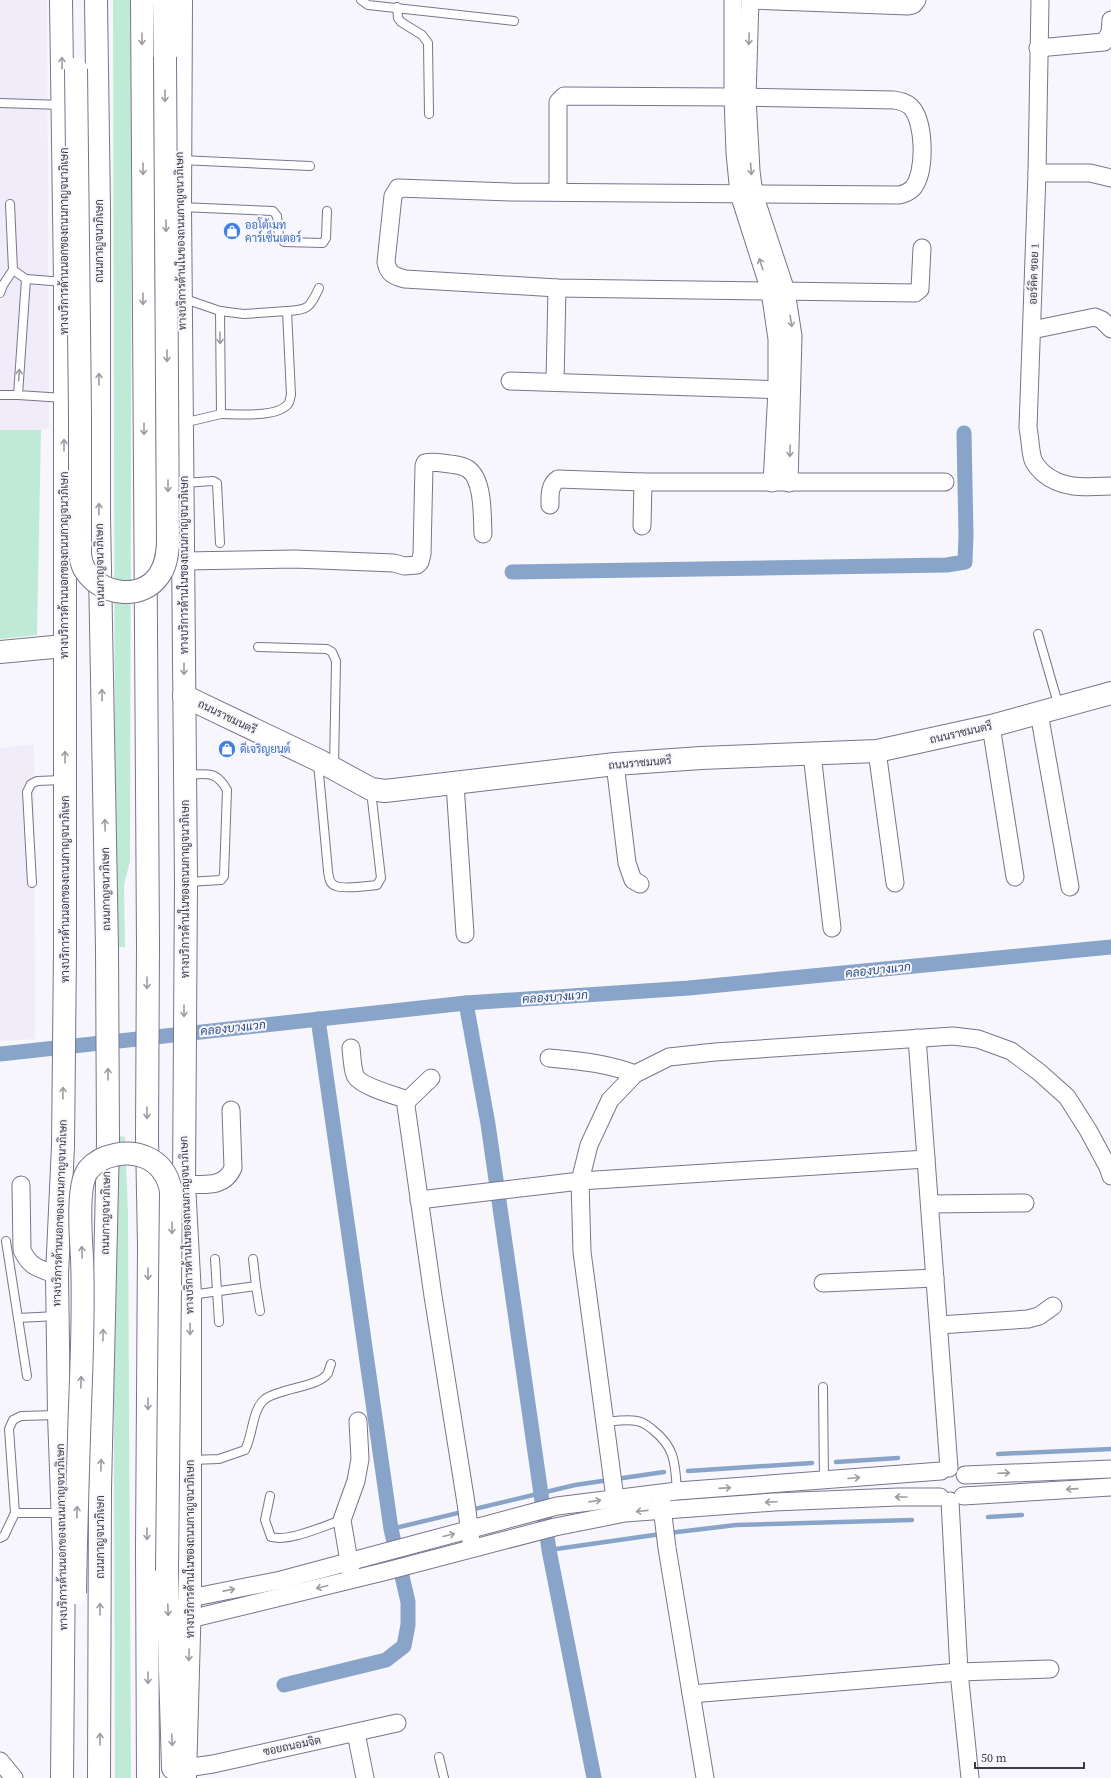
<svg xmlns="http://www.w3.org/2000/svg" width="1111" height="1778" font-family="'Source Serif 4',Sarabun,serif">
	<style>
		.built { fill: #f0ecfa }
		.green { fill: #bfead5 }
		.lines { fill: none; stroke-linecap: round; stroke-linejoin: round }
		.stream { stroke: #89a4c9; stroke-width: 4.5 }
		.canal { stroke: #89a4c9; stroke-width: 15 }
		.lane-casing { stroke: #7b738d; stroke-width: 10 }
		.street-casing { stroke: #7b738d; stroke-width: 19 }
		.secondary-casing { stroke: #7b738d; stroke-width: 24 }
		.highway-casing { stroke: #7b738d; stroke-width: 24 }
		.lane { stroke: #fff; stroke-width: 8 }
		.street { stroke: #fff; stroke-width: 17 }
		.secondary { stroke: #fff; stroke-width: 22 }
		.highway { stroke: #fff; stroke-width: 22 }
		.secondary-bridge-casing { stroke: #7b738d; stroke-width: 24; stroke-linecap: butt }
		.secondary-bridge { stroke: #fff; stroke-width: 22 }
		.oneway { stroke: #9e9ca2 }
		.labels { text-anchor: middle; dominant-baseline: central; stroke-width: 4; stroke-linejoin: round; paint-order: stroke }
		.shop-label { font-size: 11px; fill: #366cbe; stroke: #f7f6fc; text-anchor: start }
		.street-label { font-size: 11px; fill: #3d3a45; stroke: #f7f6fc }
		.water-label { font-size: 12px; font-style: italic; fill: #2a4e7f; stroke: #f7f6fc }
	</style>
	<rect width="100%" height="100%" fill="#f7f6fc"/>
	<g class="built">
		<path d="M 0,0 L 47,0 L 49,428 L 41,430 L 0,430 Z"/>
		<path d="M 34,744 L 35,1039 L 0,1041 L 0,748 Z"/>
	</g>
	<g class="green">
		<path d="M 113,0 L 132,0 L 130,861 L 124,885 L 125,947 L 119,947 L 115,871 Z"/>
		<path d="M 0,430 L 41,430 L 37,635 L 0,639 Z"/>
		<path d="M 119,1136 L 125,1137 L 128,1214 L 131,1778 L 115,1778 L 113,1176 Z"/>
	</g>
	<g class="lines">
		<g class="stream">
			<path d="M 998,1454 L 1111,1449"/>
			<path d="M 836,1462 L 898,1458"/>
			<path d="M 688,1471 L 812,1463"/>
			<path d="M 616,1479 L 664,1472"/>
			<path d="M 988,1517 L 1022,1515"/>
			<path d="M 391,1529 L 575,1485 L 609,1480"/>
			<path d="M 669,1533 L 736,1525 L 912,1520"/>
			<path d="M 549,1550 L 661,1534"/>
		</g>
		<g class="canal">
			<path d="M 512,572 L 947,565 L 965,562 L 966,535 L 964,433"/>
			<path d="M 466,1003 L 488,1124 L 549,1550 L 594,1778"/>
			<path d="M 0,1054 L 466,1003 L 689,988 L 1111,947"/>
			<path d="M 284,1685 L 386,1660 L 404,1646 L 408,1625 L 408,1602 L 391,1529 L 318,1019"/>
		</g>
		<defs>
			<g id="lane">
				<path d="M 361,0 L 368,5 L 514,21"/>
				<path d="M 397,7 L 398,18 L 401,22 L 422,35 L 428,43 L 429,114"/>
				<path d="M 0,103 L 62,105"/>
				<path d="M 181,160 L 310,166"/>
				<path d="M 10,204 L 13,270 L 26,279"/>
				<path d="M 181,207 L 273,211 L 277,216 L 279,237 L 284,242 L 323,243 L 326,238 L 327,211"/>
				<path d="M 64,282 L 26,279 L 18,395 L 64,398"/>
				<path d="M 0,293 L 3,285 L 13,270"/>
				<path d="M 182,298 L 220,311 L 221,414 L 183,423"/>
				<path d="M 220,311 L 244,314 L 287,311 L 291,395 C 290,397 290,402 288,404 C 277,418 237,414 221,414"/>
				<path d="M 287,311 C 309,310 310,307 319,288"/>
				<path d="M 0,395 L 18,395"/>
				<path d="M 183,483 L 213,481 L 217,483 L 220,543"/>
				<path d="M 1038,634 L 1059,707"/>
				<path d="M 258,647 L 327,649 L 332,652 L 336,661 L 334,767"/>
				<path d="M 318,763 L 328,871 C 329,877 329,884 336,886 C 343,889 369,886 377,885 L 381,878 L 371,791"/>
				<path d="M 186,775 C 206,774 216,770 227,790 L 224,876 L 221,880 L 187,882"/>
				<path d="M 32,883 L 27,792 L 31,784 L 37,781 L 63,780"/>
				<path d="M 6,1241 L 27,1376"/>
				<path d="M 215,1259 L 219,1322"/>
				<path d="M 256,1286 L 260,1311"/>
				<path d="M 191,1295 L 256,1286 L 253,1259"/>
				<path d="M 18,1318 L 57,1316"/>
				<path d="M 823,1387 L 824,1481"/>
				<path d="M 58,1415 L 21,1416 L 13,1420 L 9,1429 L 15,1513 L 62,1513"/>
				<path d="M 605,1422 C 615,1421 627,1419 637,1421 C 644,1422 648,1426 653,1430 C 676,1448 675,1465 677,1491"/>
				<path d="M 191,1460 L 219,1459 L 245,1450 C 253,1435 252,1409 265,1399 C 280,1388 320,1387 328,1373 C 329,1370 330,1366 331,1364"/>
				<path d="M 270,1496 L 265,1520 L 271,1537 C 290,1542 323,1526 342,1520"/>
				<path d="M 0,1538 L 4,1536 L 15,1513"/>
				<path d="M 439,1757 L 444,1778"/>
			</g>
			<g id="street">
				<path d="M 733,0 L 733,97 L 735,153 L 739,194 L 770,291 L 777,339 L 777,390 L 772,483"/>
				<path d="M 750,0 L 747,97 L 751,171 L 754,194 L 786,291 L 793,336 L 789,483"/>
				<path d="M 750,0 L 908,6 L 913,5 L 917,0"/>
				<path d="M 1040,0 L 1037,173 L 1028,428 C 1030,437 1030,447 1032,456 C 1033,463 1038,468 1043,473 C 1063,490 1087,487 1111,486"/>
				<path d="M 1038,48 L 1104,42 L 1110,33 L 1111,20"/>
				<path d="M 1037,173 L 1090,173 L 1111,178"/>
				<path d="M 558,192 L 558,102 L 564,96 L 733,97 L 894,100 C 900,101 906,102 911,107 C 925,122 926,172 913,188 C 909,192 904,194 899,195 L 511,192 L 398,188 L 393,196 L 386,262 C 388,274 394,276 405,279 L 557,288 L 915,293 L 920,289 L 922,248"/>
				<path d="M 1032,330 L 1095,317 L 1102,320 L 1111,329"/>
				<path d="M 510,381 L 788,390"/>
				<path d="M 555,382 L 557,288"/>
				<path d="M 550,505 C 550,496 549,485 558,479 L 643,482 L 945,482"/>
				<path d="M 642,526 L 643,482"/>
				<path d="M 184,561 L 295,559 L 394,563 L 404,566 L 417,565 L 420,562 L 422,554 L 424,466 L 425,463 C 433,461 441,463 450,464 C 456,465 462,465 468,469 C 484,480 482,517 483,534"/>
				<path d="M 1039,713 L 1070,887"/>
				<path d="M 991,726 L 1015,877"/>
				<path d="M 877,751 L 895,883"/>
				<path d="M 812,754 L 832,928"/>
				<path d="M 615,764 L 627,863 L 633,880 L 640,884"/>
				<path d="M 455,784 L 465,934"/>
				<path d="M 917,1038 L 949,1468"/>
				<path d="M 351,1048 C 352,1056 352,1067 355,1075 C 359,1086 397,1096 408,1100"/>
				<path d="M 549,1058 C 580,1061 606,1063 635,1074"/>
				<path d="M 431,1078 L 408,1100 L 406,1106 L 433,1296 L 466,1503 L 471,1541"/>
				<path d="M 184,1184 C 203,1184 224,1189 233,1168 L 231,1110"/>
				<path d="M 21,1185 L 22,1250 C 30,1268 39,1268 57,1275"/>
				<path d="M 419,1200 L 580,1181 L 926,1159"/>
				<path d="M 930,1204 L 1025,1203"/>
				<path d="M 823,1283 L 935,1278"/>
				<path d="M 939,1325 L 1028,1319 L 1039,1316 L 1053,1306"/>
				<path d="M 965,1475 L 1111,1469"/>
				<path d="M 963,1496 L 1111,1487"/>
				<path d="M 615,1498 L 582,1252 L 580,1181 L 589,1145 L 610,1100 L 635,1074 L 669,1057 L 715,1052 L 953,1036 L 978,1039 L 1011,1051 L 1039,1072 L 1067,1097 L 1088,1130 L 1108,1167 L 1111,1176"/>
				<path d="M 661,1499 L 667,1548 L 705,1778"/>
				<path d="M 950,1501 L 959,1672 L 970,1778"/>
				<path d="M 351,1573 L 342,1520 L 356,1481 L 360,1459 L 358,1421"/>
				<path d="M 190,1598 L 281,1580 L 557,1506 L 677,1491 L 941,1471"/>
				<path d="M 190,1619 L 387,1571 L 555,1527 L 625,1513 L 774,1502 L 898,1497 L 940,1497"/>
				<path d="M 691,1694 L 959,1672 L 1050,1669"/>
				<path d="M 356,1733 L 365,1778"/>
				<path d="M 0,1761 L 14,1778"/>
				<path d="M 186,1768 L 213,1764 L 397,1723"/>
			</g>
			<g id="secondary">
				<path d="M 61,0 L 65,282 L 65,950 L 63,1146 L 57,1275 L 59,1415 L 64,1552 L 62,1778"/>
				<path d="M 164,0 L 165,57"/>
				<path d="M 181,0 L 180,207 L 186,882 L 184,1184 L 190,1295 L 190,1598 L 185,1778"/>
				<path d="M 0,652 L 64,646"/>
				<path d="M 184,696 L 318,760 L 371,789 L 385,791 L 615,764 L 701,758 L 877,751 L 991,726 L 1111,693"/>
				<path d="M 167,1571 L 173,1768"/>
			</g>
			<g id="highway">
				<path d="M 96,0 L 99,209 L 99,517 L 107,948 L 108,1141 L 100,1489 L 99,1778"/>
				<path d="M 142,0 L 148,944 L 147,1138 L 149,1246 L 147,1549 L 148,1778"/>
			</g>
		</defs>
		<use href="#lane" class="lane-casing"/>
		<use href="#street" class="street-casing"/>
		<use href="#secondary" class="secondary-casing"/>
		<use href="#highway" class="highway-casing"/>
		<use href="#lane" class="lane"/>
		<use href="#street" class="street"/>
		<use href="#secondary" class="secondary"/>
		<use href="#highway" class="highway"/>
		<defs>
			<g id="secondary-bridge">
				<path d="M 76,69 L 80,415 L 80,555 C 81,560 82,566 85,570 C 101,596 143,601 160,574 C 166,565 167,555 168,545 L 165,57"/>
				<path d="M 75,1593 C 76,1530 78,1468 80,1406 C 82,1356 84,1307 82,1258 C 81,1239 76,1183 89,1169 C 102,1154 128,1150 145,1157 C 160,1163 168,1175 171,1191 L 167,1571"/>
			</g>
		</defs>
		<use href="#secondary-bridge" class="secondary-bridge-casing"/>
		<use href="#secondary-bridge" class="secondary-bridge"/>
	</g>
	<defs><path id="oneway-shaft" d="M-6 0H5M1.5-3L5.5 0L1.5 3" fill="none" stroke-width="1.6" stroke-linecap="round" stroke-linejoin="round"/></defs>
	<g class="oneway">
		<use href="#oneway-shaft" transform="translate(142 39) rotate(90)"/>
		<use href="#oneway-shaft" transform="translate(749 39) rotate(92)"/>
		<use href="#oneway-shaft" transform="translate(62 63) rotate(-91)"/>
		<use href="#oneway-shaft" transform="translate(165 96) rotate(90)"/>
		<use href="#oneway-shaft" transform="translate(143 169) rotate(90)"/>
		<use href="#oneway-shaft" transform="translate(751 169) rotate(86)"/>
		<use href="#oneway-shaft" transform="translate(166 226) rotate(90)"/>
		<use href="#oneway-shaft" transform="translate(761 264) rotate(-108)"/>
		<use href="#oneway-shaft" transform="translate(143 299) rotate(90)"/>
		<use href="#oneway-shaft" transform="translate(791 321) rotate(81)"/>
		<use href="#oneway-shaft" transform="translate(220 338) rotate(89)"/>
		<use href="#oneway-shaft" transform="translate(167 356) rotate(90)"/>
		<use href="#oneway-shaft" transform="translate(19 375) rotate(-86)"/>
		<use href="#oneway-shaft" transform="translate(99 379) rotate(-90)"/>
		<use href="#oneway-shaft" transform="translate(144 429) rotate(90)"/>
		<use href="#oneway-shaft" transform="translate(64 445) rotate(-90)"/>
		<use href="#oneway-shaft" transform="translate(790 451) rotate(92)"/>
		<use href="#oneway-shaft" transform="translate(168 486) rotate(90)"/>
		<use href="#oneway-shaft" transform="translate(99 509) rotate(-90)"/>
		<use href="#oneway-shaft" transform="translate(184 669) rotate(90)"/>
		<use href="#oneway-shaft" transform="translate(102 695) rotate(-91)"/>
		<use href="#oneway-shaft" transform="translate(65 757) rotate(-90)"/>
		<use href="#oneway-shaft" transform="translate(105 825) rotate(-91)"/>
		<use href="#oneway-shaft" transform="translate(147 983) rotate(90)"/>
		<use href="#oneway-shaft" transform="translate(184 1011) rotate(90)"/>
		<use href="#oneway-shaft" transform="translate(108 1074) rotate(-90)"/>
		<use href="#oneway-shaft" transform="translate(63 1093) rotate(-89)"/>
		<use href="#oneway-shaft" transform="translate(147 1113) rotate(90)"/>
		<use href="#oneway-shaft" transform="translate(172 1228) rotate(91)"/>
		<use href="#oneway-shaft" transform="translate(82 1252) rotate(-92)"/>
		<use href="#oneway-shaft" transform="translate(148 1274) rotate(90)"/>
		<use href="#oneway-shaft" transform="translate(190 1329) rotate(90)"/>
		<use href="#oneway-shaft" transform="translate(103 1335) rotate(-89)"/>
		<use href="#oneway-shaft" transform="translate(81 1382) rotate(-88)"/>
		<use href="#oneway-shaft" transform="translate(148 1404) rotate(90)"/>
		<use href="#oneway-shaft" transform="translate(101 1465) rotate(-89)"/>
		<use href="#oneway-shaft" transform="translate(1004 1473) rotate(-2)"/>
		<use href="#oneway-shaft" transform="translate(854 1478) rotate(-5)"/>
		<use href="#oneway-shaft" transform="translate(725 1488) rotate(-4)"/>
		<use href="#oneway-shaft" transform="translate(1072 1489) rotate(176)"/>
		<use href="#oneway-shaft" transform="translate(901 1497) rotate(-180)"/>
		<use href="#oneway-shaft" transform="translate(595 1501) rotate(-8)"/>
		<use href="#oneway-shaft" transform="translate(771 1502) rotate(177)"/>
		<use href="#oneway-shaft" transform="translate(642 1511) rotate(174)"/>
		<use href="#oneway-shaft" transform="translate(77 1512) rotate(-88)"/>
		<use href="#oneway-shaft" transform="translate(147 1534) rotate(90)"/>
		<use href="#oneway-shaft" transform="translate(449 1535) rotate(-14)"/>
		<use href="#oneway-shaft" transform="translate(322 1587) rotate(166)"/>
		<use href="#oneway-shaft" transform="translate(229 1590) rotate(-11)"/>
		<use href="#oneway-shaft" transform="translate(100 1609) rotate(-90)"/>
		<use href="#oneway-shaft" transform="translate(168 1610) rotate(88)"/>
		<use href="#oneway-shaft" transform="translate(189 1655) rotate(91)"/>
		<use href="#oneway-shaft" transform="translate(148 1678) rotate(90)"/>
		<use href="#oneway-shaft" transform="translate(100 1739) rotate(-90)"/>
		<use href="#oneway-shaft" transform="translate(172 1740) rotate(87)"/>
	</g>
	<defs>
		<symbol id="shop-disc" viewBox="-11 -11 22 22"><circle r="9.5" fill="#3f7fe0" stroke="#f7f6fc"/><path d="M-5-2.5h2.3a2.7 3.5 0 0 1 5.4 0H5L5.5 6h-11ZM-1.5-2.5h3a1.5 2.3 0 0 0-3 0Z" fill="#fff"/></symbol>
	</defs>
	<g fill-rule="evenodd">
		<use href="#shop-disc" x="222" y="221" width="20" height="20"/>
		<use href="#shop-disc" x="217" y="739" width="20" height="20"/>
	</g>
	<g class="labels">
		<g class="shop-label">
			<text x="245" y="225">ออโต้เมท<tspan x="245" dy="13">คาร์เซ็นเตอร์</tspan></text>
			<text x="240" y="749">ดีเจริญยนต์</text>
		</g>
		<g class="street-label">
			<text transform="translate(64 241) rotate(-90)">ทางบริการด้านนอกของถนนกาญจนาภิเษก</text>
			<text transform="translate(99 241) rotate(-90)">ถนนกาญจนาภิเษก</text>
			<text transform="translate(181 241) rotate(-91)">ทางบริการด้านในของถนนกาญจนาภิเษก</text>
			<text transform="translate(1034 274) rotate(-88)">ออร์คิด ซอย 1</text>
			<text transform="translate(64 565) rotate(-90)">ทางบริการด้านนอกของถนนกาญจนาภิเษก</text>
			<text transform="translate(100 565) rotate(-91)">ถนนกาญจนาภิเษก</text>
			<text transform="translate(184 565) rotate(-90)">ทางบริการด้านในของถนนกาญจนาภิเษก</text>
			<text transform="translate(227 717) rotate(26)">ถนนราชมนตรี</text>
			<text transform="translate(961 733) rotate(-13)">ถนนราชมนตรี</text>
			<text transform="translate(640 763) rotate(-5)">ถนนราชมนตรี</text>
			<text transform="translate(65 889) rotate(-90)">ทางบริการด้านนอกของถนนกาญจนาภิเษก</text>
			<text transform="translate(106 889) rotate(-91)">ถนนกาญจนาภิเษก</text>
			<text transform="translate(185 889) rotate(-90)">ทางบริการด้านในของถนนกาญจนาภิเษก</text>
			<text transform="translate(60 1213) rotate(-88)">ทางบริการด้านนอกของถนนกาญจนาภิเษก</text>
			<text transform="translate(106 1213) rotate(-89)">ถนนกาญจนาภิเษก</text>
			<text transform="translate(187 1225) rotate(-92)">ทางบริการด้านในของถนนกาญจนาภิเษก</text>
			<text transform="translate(62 1537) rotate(-91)">ทางบริการด้านนอกของถนนกาญจนาภิเษก</text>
			<text transform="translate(100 1537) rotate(-90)">ถนนกาญจนาภิเษก</text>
			<text transform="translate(190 1549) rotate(-90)">ทางบริการด้านในของถนนกาญจนาภิเษก</text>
			<text transform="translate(292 1746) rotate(-12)">ซอยถนอมจิต</text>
		</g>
		<g class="water-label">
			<text transform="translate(878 970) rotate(-6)">คลองบางแวก</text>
			<text transform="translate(555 997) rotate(-4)">คลองบางแวก</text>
			<text transform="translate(233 1028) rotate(-6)">คลองบางแวก</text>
		</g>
	</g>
	<path d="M975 1762v6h109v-6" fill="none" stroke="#3d3a45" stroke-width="2"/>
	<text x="981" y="1762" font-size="12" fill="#3d3a45" stroke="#f7f6fc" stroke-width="3" paint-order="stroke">50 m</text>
</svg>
